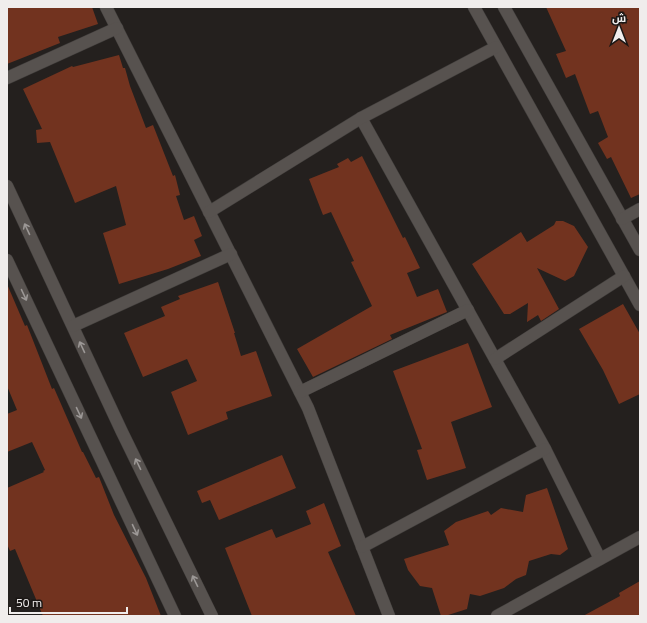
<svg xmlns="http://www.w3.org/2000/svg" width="647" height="623" font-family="Georgia,Cairo,serif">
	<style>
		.building { fill: #72331f }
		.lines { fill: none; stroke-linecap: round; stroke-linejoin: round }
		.minor-casing { stroke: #3f3c3a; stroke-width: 13 }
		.minor { stroke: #57524f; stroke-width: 12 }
		.oneway { stroke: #9c9896 }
	</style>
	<rect width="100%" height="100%" fill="#24201e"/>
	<g class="building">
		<path d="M 7,7 L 92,7 L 98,24 L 58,37 L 60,43 L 7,64 Z"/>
		<path d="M 546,7 L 640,7 L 640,194 L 631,198 L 611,157 L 607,159 L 598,143 L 608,137 L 598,111 L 590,114 L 575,74 L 566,78 L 556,54 L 566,51 Z"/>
		<path d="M 119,55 L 123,68 L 125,68 L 130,86 L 146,128 L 153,125 L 173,176 L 175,175 L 180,195 L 176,196 L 184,220 L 194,216 L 202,236 L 194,240 L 201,256 L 168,269 L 119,284 L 103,233 L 126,225 L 116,186 L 75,203 L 50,142 L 37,143 L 36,130 L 42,129 L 23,89 L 72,66 L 73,67 Z"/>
		<path d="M 362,156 L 403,238 L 405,237 L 420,268 L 407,273 L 417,297 L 438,289 L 447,312 L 390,335 L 392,339 L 313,377 L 297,349 L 372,306 L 351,262 L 354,261 L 331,212 L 323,215 L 309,179 L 339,167 L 337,164 L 348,158 L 351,162 Z"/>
		<path d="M 556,221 L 563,221 L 574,226 L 588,247 L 574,276 L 565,281 L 537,268 L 559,309 L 541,321 L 538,315 L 527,322 L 528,303 L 510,314 L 504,314 L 472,264 L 521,232 L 527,242 L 554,225 Z"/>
		<path d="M 218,282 L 235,333 L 234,333 L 241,356 L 256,351 L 272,396 L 226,412 L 228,419 L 188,435 L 171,392 L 197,381 L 187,359 L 143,377 L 124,333 L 165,316 L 161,307 L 180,299 L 178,296 Z"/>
		<path d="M 7,284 L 25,326 L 27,325 L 52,389 L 54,388 L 82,452 L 83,452 L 96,478 L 99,477 L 114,515 L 146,578 L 161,616 L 43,616 L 15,549 L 10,551 L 7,544 L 7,488 L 44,472 L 43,471 L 45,470 L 32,442 L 7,452 L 7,414 L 17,410 L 7,386 Z"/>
		<path d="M 623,304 L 640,334 L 640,394 L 619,404 L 603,370 L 579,329 Z"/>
		<path d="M 468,343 L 492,407 L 451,422 L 466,468 L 427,480 L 417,450 L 422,449 L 393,371 Z"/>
		<path d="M 282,455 L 296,488 L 219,520 L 210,500 L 202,503 L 197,491 Z"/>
		<path d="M 547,488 L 568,549 L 560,555 L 551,554 L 529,561 L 526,575 L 516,579 L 504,588 L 480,596 L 470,594 L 467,609 L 445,616 L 441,616 L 432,588 L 420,586 L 408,570 L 404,559 L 449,545 L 444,531 L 456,522 L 488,511 L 491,515 L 501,508 L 523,512 L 526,495 Z"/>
		<path d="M 324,503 L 341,546 L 328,552 L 356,616 L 252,616 L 225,548 L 272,529 L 276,538 L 311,524 L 306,511 Z"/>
		<path d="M 640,581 L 640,616 L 583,616 L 620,596 L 619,593 Z"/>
	</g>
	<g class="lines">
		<defs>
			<g id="minor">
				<path d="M 106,7 L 308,408 L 389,616"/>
				<path d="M 474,7 L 640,305"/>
				<path d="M 504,7 L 640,250"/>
				<path d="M 7,78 L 117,28"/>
				<path d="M 361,118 L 545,449 L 600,559"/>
				<path d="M 7,186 L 122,432 L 212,616"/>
				<path d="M 209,212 L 361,118 L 496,47"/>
				<path d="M 622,219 L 640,209"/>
				<path d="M 7,260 L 175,616"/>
				<path d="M 73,326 L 231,254"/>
				<path d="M 495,359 L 624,276"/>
				<path d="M 300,392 L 468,310"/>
				<path d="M 362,547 L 545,449"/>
				<path d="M 497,616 L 640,537"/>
			</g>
		</defs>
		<use href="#minor" class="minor-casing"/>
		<use href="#minor" class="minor"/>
	</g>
	<defs><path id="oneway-shaft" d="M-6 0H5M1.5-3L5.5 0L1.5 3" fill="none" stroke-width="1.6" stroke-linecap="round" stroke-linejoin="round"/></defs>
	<g class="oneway">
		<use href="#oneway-shaft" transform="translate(27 229) rotate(-115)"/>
		<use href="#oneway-shaft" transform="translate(24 295) rotate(65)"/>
		<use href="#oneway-shaft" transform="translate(82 347) rotate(-115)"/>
		<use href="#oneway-shaft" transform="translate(79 413) rotate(65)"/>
		<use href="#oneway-shaft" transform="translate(138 464) rotate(-116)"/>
		<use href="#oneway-shaft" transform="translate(135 530) rotate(65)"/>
		<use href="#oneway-shaft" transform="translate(195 581) rotate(-116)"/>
	</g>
	<rect width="647" height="623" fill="none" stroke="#f0edec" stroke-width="16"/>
	<g transform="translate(619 28)" stroke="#1b1715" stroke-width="3" paint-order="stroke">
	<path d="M0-3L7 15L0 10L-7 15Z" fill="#f0edec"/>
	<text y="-6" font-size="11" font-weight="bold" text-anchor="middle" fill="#f0edec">ش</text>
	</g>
	<path d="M10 607v6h117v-6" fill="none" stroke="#f0edec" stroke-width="2"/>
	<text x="16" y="607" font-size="12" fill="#f0edec" stroke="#1b1715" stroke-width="3" paint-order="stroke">50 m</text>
</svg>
